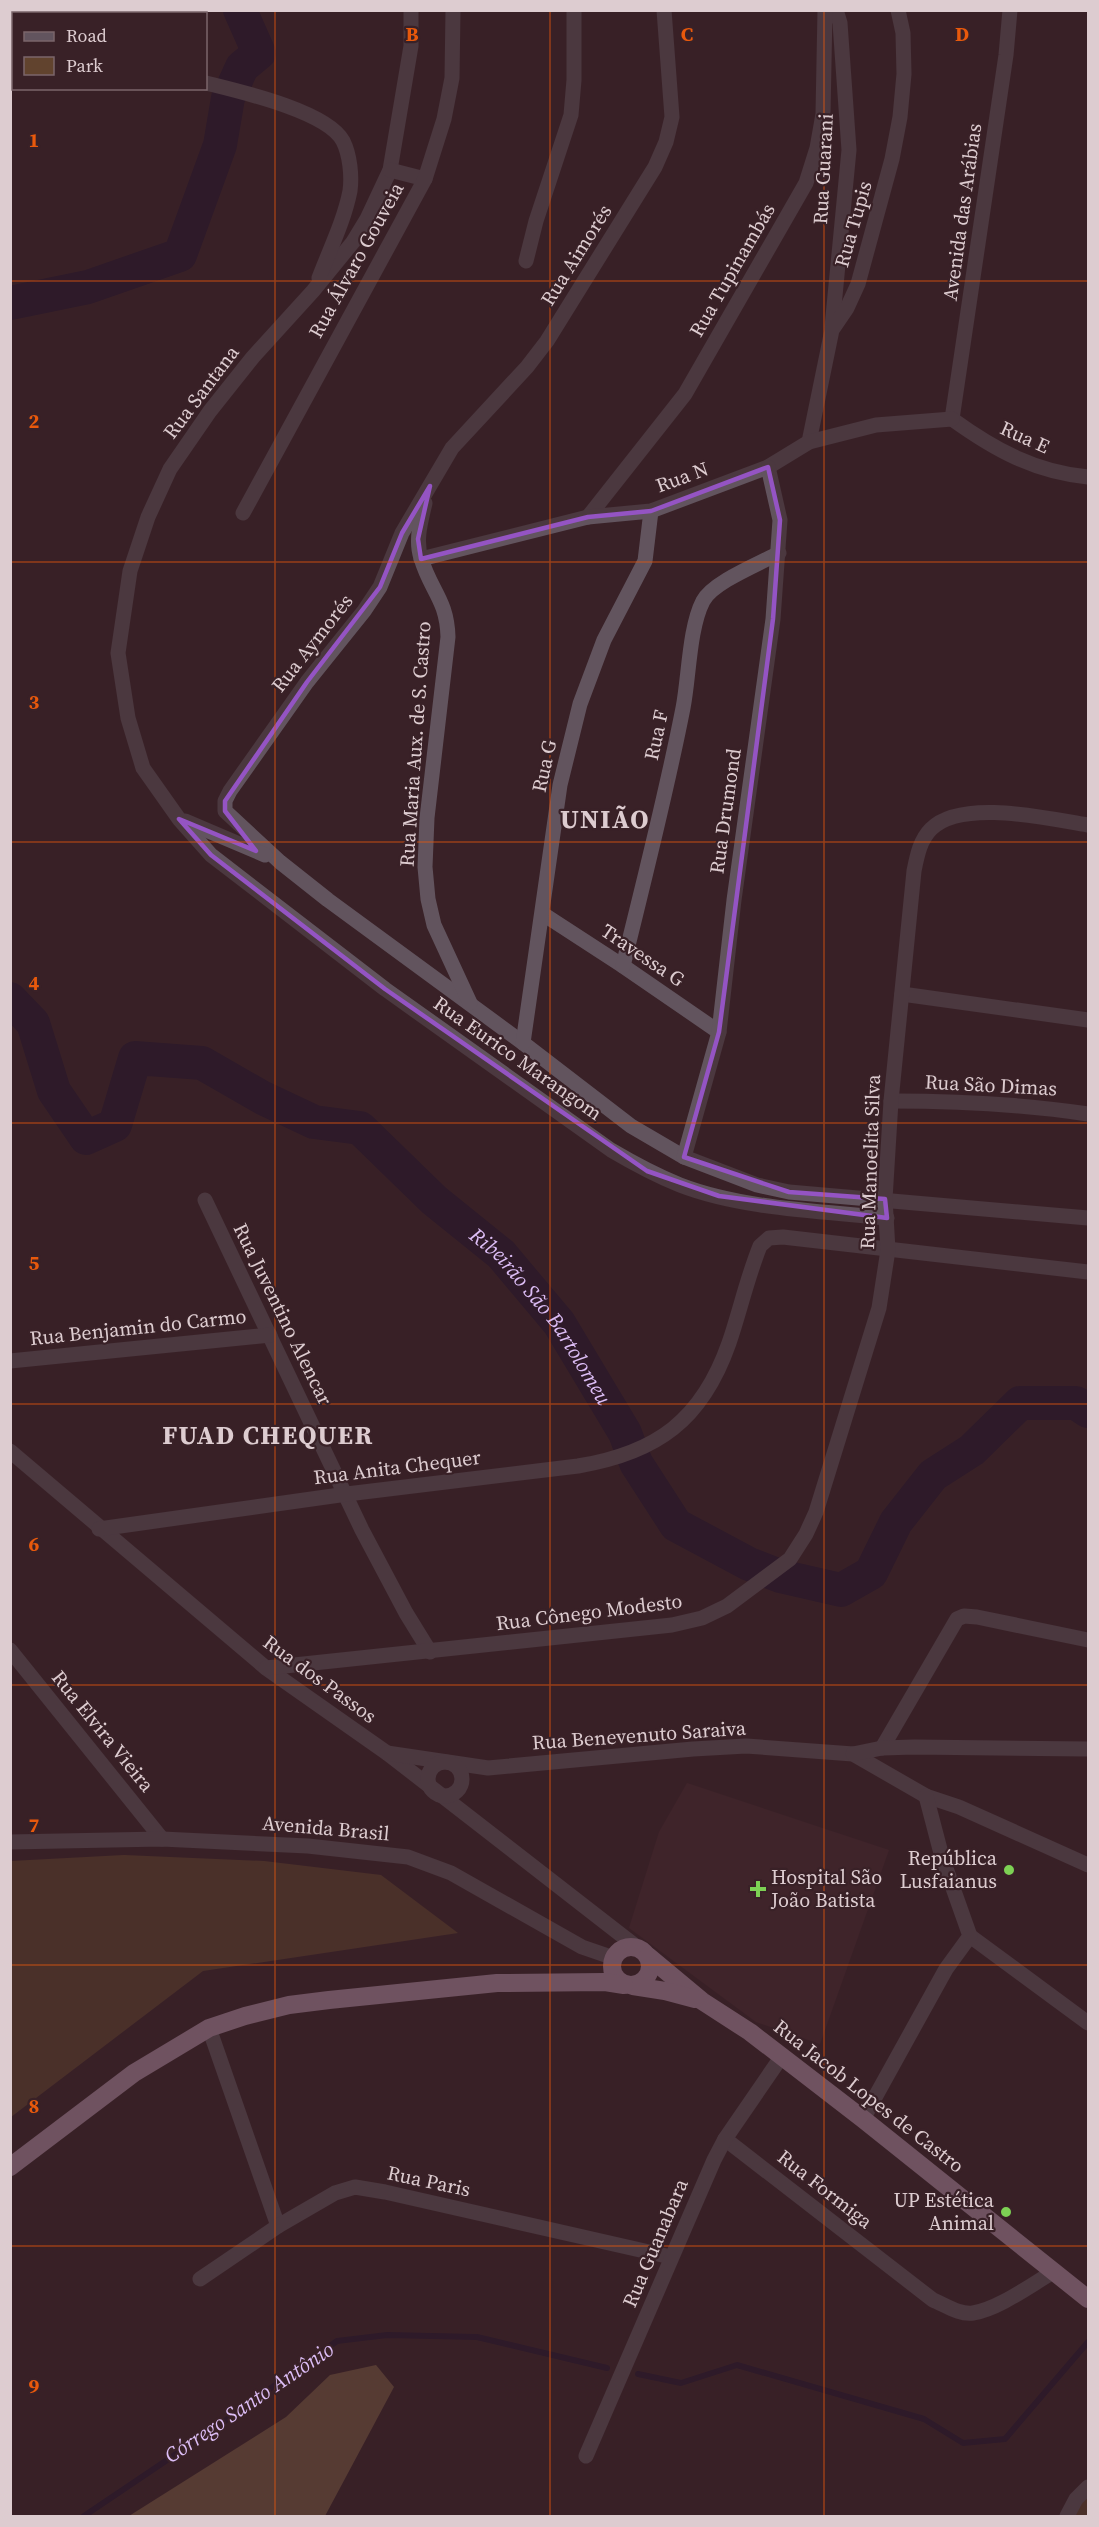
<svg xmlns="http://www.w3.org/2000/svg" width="1099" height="2527" font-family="'Source Serif 4',serif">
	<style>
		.built { fill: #482830 }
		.green { fill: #61432e }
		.forest { fill: #7b5b44 }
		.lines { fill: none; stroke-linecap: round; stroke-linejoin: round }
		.stream { stroke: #22132d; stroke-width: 6 }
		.river { stroke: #22132d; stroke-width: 34 }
		.minor { stroke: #62545e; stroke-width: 15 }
		.highway { stroke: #b18ea7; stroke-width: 18 }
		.marked { fill: none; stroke: #9454c3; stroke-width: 4.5; stroke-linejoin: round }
		.grid { fill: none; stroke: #e8590c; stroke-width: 1.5; stroke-opacity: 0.55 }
		.poi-dot { fill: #7dd154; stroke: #392127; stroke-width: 2 }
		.labels { text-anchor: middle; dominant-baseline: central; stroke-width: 4.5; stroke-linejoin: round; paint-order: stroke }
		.street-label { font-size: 20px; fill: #ddccd0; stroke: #392127 }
		.poi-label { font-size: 20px; fill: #ddccd0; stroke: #392127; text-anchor: end }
		.water-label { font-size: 21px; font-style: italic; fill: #dcbdf5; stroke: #392127 }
		.district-label { font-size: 26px; font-weight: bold; letter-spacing: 1.5px; fill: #ddccd0; stroke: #392127 }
		.grid-label { font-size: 20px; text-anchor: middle; font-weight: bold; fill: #e8590c; stroke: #392127; stroke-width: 4.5; stroke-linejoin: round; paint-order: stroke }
	</style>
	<rect width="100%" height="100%" fill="#392127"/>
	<path class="built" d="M 687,1783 L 889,1850 L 820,2044 L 756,2022 L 629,1928 L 659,1832 Z"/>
	<g class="green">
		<path d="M 124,1855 L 264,1861 L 381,1875 L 458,1933 L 203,1971 L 11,2117 L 11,1861 Z"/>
		<path d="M 1088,2496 L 1088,2516 L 1073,2516 L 1077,2508 Z"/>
	</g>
	<path class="forest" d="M 376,2365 L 394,2387 L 325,2516 L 129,2516 L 286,2417 L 330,2375 Z"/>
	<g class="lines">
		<g class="stream">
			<path d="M 638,2374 L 681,2383 L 737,2365 L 924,2419 L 963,2443 L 1005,2439 L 1088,2342"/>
			<path d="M 84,2516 L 222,2423 L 337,2341 L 387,2335 L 477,2337 L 607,2368"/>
		</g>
		<g class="river">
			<path d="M 10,303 L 88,287 L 180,255 L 220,145 L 228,98 L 242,67 L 259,53 L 240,10"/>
			<path id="s1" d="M 10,999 L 33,1023 L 54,1091 L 86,1138 L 115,1125 L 135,1058 L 202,1063 L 263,1098 L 314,1122 L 360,1128 L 434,1200 L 501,1254 L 559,1323 L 625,1433 L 636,1463 L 676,1525 L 749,1564 L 780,1576 L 841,1590 L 871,1573 L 896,1522 L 933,1475 L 972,1450 L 1020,1403 L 1076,1403 L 1088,1411"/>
		</g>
		<g class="minor">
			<path d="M 411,10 L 411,46 L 390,170 L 367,219 L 353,242 L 313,291 L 253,357 L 210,411 L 170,469 L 148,517 L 130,571 L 118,653 L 128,718 L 143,768 L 179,819 L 211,855 L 385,989 L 611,1150 C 633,1163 655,1175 680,1185 C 742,1209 821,1211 887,1218"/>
			<path d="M 664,10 L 672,117 L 666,142 L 655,167 L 547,341 L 527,367 L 452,448 L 402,533 L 380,587 L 364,611 L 307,682 L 230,791 L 225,801 L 225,811 L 280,862 L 328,900 L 523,1043 L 631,1126 L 684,1157 L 757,1185 L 789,1192 L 1088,1218"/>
			<path d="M 10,36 L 14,36"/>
			<path d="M 206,83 C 238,91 327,111 343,141 C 350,155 352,176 350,191 C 344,221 330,249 319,278"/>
			<path d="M 390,170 L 425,179"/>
			<path d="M 526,261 L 536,221 L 571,115 L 574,80 L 574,10"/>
			<path d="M 832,327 L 849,150 L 840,23 L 836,10"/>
			<path d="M 952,419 L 1006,55 L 1010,10"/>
			<path d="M 952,419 C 995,450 1035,472 1088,477"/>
			<path d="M 809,442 L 832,330 L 847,308 L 858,284 L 892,159 L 900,117 L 904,74 L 903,33 L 898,10"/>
			<path d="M 425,503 C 421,521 415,540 421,558 C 430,590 447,599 448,637 L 427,818 L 425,867 L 428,899 L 434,925 L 470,1003"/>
			<path d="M 243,513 L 425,179 L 444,119 L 452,78 L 453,10"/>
			<path d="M 588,517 L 685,394 L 806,183 L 817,148 L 823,114 L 825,10"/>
			<path d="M 421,559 L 588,517 L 651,511 L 768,467 L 809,442 L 876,425 L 952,419"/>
			<path d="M 185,821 L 265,855"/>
			<path d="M 543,914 L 623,966 L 719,1032"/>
			<path d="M 623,966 C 644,880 666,795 683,708 C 689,678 689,628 703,601 C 713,582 759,564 779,553"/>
			<path d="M 902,994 L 1088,1020"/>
			<path d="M 523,1043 L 560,785 L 580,704 L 604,640 L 645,561 L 651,511"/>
			<path d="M 891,1101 C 957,1101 1023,1104 1088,1114"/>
			<path d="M 684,1157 L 719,1032 L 734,900 L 773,619 L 780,520 L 768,467"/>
			<path d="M 205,1200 L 362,1530 L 406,1613 L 430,1652"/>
			<path d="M 10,1361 L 270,1335"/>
			<path d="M 10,1451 L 266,1668 L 387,1753 L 638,1948"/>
			<path d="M 99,1529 L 347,1494 L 578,1466 C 657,1453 702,1420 729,1343 C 740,1311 747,1278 760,1246 L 769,1238 L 783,1237 L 1088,1272"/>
			<path d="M 10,1650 L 162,1839"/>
			<path d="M 266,1668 L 672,1625 L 702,1618 L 727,1606 L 790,1559 L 806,1534 L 816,1512 L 879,1308 L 888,1250 L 885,1199 L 891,1101 L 914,871 C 917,856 920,840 931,829 C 962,798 1049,819 1088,825"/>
			<path d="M 882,1748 L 957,1619 L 964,1616 L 977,1617 L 1088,1640"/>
			<path d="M 387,1753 L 488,1768 L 693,1749 L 746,1746 L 853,1754 L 926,1796 L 959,1807 L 1088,1865"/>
			<path d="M 853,1754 L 882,1748 L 914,1747 L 1088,1749"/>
			<circle cx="445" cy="1779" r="17"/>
			<path d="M 10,1842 L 162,1839 L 308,1846 L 408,1857 L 451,1873 L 582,1947 L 614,1958"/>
			<path d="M 970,1936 L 1088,2023"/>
			<path d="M 209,2028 L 278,2226"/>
			<path d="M 863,2119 L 946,1969 L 970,1936 L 942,1857 L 926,1796"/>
			<path d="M 725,2139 L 933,2300 C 945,2305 960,2315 973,2313 C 999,2309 1032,2284 1055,2271"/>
			<path d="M 200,2279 L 278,2226 L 335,2193 L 355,2187 L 385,2192 L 671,2257"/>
			<path d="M 586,2456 L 714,2160 L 725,2139 L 782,2056"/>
			<path d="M 1067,2516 L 1076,2499 L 1088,2487"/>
		</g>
		<g class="highway">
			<circle cx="631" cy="1966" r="19"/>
			<path d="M 648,1956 L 702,2001 L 750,2032 L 863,2119 L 1088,2299"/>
			<path d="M 633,1986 L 665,1991 L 695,1999"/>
			<path d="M 10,2167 L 134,2073 L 209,2028 L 245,2016 L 289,2005 L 329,2000 L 497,1983 L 605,1982 L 624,1985"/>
		</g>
	</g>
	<path d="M0 0H1099V2527H0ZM 768,467 L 780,520 L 773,619 L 719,1032 L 684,1157 L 789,1192 L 885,1199 L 887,1218 L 719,1196 L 647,1171 L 385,989 L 211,855 L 179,819 L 256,851 L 225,811 L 225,801 L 307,682 L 380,587 L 402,533 L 430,486 L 418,539 L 421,559 L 588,517 L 651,511 Z" fill="#392127" fill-opacity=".55" fill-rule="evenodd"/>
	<path class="marked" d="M 768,467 L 780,520 L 773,619 L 719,1032 L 684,1157 L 789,1192 L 885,1199 L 887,1218 L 719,1196 L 647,1171 L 385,989 L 211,855 L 179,819 L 256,851 L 225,811 L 225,801 L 307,682 L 380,587 L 402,533 L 430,486 L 418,539 L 421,559 L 588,517 L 651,511 Z"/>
	<path class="grid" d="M 275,10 L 275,2516M 550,10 L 550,2516M 824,10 L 824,2516M 10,281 L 1088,281M 10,562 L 1088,562M 10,842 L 1088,842M 10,1123 L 1088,1123M 10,1404 L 1088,1404M 10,1685 L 1088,1685M 10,1965 L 1088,1965M 10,2246 L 1088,2246"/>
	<g class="poi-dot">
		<circle cx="1009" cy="1870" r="6"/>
		<path d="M755 1880h6v6h6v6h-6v6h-6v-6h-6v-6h6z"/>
		<circle cx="1006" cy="2212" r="6"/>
	</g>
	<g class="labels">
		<g class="street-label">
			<text transform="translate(823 169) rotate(-87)">Rua Guarani</text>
			<text transform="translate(962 212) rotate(-82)">Avenida das Arábias</text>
			<text transform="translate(853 224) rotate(-74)">Rua Tupis</text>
			<text transform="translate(576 255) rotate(-58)">Rua Aimorés</text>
			<text transform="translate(356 260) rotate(-61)">Rua Álvaro Gouveia</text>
			<text transform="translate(732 270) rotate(-60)">Rua Tupinambás</text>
			<text transform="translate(201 392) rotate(-53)">Rua Santana</text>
			<text transform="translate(1025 437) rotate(24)">Rua E</text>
			<text transform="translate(682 477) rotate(-20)">Rua N</text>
			<text transform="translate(312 643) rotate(-52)">Rua Aymorés</text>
			<text transform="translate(656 735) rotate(-78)">Rua F</text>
			<text transform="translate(415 744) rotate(-86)">Rua Maria Aux. de S. Castro</text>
			<text transform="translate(544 766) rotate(-78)">Rua G</text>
			<text transform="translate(725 811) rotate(-82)">Rua Drumond</text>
			<text transform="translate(643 955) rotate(34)">Travessa G</text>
			<text transform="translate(518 1058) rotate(35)">Rua Eurico Marangom</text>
			<text transform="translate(991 1085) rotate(3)">Rua São Dimas</text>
			<text transform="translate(870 1162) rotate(-88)">Rua Manoelita Silva</text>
			<text transform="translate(283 1314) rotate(64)">Rua Juventino Alencar</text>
			<text transform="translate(138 1327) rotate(-6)">Rua Benjamin do Carmo</text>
			<text transform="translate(397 1467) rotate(-7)">Rua Anita Chequer</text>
			<text transform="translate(589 1612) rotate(-7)">Rua Cônego Modesto</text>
			<text transform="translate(320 1679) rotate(36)">Rua dos Passos</text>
			<text transform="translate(103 1731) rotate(51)">Rua Elvira Vieira</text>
			<text transform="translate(639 1735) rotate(-4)">Rua Benevenuto Saraiva</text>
			<text transform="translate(326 1828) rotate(5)">Avenida Brasil</text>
			<text transform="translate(869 2096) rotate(38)">Rua Jacob Lopes de Castro</text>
			<text transform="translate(429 2181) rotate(12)">Rua Paris</text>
			<text transform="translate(825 2189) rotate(38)">Rua Formiga</text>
			<text transform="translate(655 2243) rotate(-67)">Rua Guanabara</text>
		</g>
		<g class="poi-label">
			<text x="997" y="1858">República<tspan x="997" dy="23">Lusfaianus</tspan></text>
			<text x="771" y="1877" text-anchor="start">Hospital São<tspan x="771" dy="23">João Batista</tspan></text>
			<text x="994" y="2200">UP Estética<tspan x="994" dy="23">Animal</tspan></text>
		</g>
		<g class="water-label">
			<text stroke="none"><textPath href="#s1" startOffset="766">Ribeirão São Bartolomeu</textPath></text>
			<text transform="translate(249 2402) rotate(-34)">Córrego Santo Antônio</text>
		</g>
		<g class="district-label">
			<text x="605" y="819">UNIÃO</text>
			<text x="268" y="1435">FUAD CHEQUER</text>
		</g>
	</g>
	<g class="grid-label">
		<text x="412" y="41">B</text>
		<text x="687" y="41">C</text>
		<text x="962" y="41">D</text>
		<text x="34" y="147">1</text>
		<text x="34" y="428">2</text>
		<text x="34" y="709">3</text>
		<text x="34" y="990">4</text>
		<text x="34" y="1270">5</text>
		<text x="34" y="1551">6</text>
		<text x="34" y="1832">7</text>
		<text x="34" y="2113">8</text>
		<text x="34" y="2393">9</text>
	</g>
	<rect width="1099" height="2527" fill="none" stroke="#ddccd0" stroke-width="24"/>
	<rect x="12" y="12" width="195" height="78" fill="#392127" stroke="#7b656b" stroke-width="1.5"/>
	<rect x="24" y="32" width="30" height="9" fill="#62545e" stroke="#7b656b" stroke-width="1.5"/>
	<text x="66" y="42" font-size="18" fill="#ddccd0">Road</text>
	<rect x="24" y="57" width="30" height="18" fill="#61432e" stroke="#7b656b" stroke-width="1.5"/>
	<text x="66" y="72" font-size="18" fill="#ddccd0">Park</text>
</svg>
